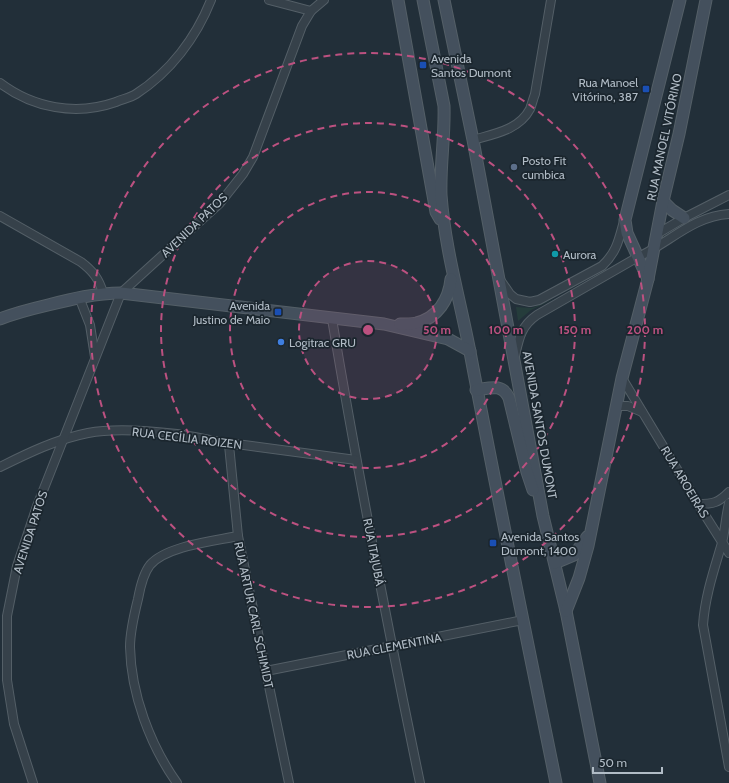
<svg xmlns="http://www.w3.org/2000/svg" width="729" height="783" font-family="Cabin,sans-serif">
	<style>
		.green { fill: #253c3b }
		.lines { fill: none; stroke-linecap: round; stroke-linejoin: round }
		.street-casing { stroke: #545f67; stroke-width: 10 }
		.secondary-casing { stroke: #545f67; stroke-width: 13 }
		.street { stroke: #36414a; stroke-width: 8 }
		.secondary { stroke: #44505d; stroke-width: 11 }
		.ring { fill: none; stroke: #bc5180; stroke-width: 2; stroke-dasharray: 7 5 }
		.transit-dot { fill: #1a4fb4; stroke: #1b262e; stroke-width: 1.5 }
		.service-dot { fill: #5c6f8a; stroke: #1b262e; stroke-width: 1.5 }
		.culture-dot { fill: #0f9aa8; stroke: #1b262e; stroke-width: 1.5 }
		.shop-dot { fill: #3f7fe0; stroke: #1b262e; stroke-width: 1.5 }
		.labels { text-anchor: middle; dominant-baseline: central; stroke-width: 3.5; stroke-linejoin: round; paint-order: stroke }
		.poi-label { font-size: 12px; fill: #b1bcc6; stroke: #1b262e; text-anchor: start }
		.street-label { font-size: 12px; fill: #b1bcc6; stroke: #1b262e }
		.centre { fill: #bc5180; stroke: #1b262e; stroke-width: 2 }
		.ring-label { font-size: 12px; text-anchor: middle; font-weight: bold; fill: #bc5180; stroke: #1b262e; stroke-width: 3.5; stroke-linejoin: round; paint-order: stroke }
	</style>
	<rect width="100%" height="100%" fill="#222f39"/>
	<path class="green" d="M 554,299 L 531,310 L 518,321 L 516,307 L 532,308 Z"/>
	<g class="lines">
		<defs>
			<g id="street">
				<path d="M 269,0 L 311,11"/>
				<path d="M 0,83 C 33,108 76,116 116,102 C 122,99 130,98 136,94 C 170,72 196,38 211,0"/>
				<path d="M 473,140 C 494,134 519,130 530,109 C 532,104 533,99 535,94 L 551,0"/>
				<path d="M 0,216 L 81,262 C 93,271 99,279 103,293"/>
				<path d="M 657,234 L 684,218 L 729,195"/>
				<path d="M 501,281 L 510,294 L 516,299 L 530,302 L 539,300 L 602,266 C 617,252 619,239 624,221"/>
				<path d="M 79,297 L 90,325 L 95,357"/>
				<path d="M 332,319 C 358,474 388,629 420,783"/>
				<path d="M 515,356 C 519,338 521,326 537,315 L 638,257 C 669,243 693,216 729,214"/>
				<path d="M 622,378 L 698,504 L 729,553"/>
				<path d="M 616,406 L 628,406 L 642,412"/>
				<path d="M 229,445 L 238,536 L 289,783"/>
				<path d="M 0,467 C 28,453 57,439 88,433 C 113,428 152,431 177,434 C 200,437 221,444 244,445 L 356,460"/>
				<path d="M 729,503 C 726,516 725,530 722,543 C 714,570 705,596 703,625 L 729,767"/>
				<path d="M 698,504 C 713,504 718,503 729,492"/>
				<path d="M 266,671 L 523,620"/>
				<path d="M 33,783 L 14,724 L 7,680 L 7,616 L 17,566 L 37,506 L 121,293 L 220,203 L 243,174 L 253,157 L 302,26 L 311,11 L 324,0"/>
				<path d="M 177,783 C 150,745 131,694 130,647 C 130,631 134,615 138,599 C 140,588 143,574 150,565 C 166,546 214,541 238,536"/>
			</g>
			<g id="secondary">
				<path d="M 398,0 L 436,212 L 440,219"/>
				<path d="M 423,0 L 444,106 C 445,136 440,165 441,195 C 445,249 460,300 470,352 C 497,496 527,639 556,783"/>
				<path d="M 444,0 L 473,140 L 543,516 L 566,611 L 600,783"/>
				<path d="M 663,201 L 672,210 L 684,218"/>
				<path d="M 648,279 L 627,233 L 625,220 L 680,0"/>
				<path d="M 0,319 C 15,313 31,309 48,305 C 72,299 96,293 121,293 L 384,324 L 448,339 L 470,351"/>
				<path d="M 400,324 C 405,324 411,324 416,323 C 438,318 449,299 451,279"/>
				<path d="M 476,390 C 490,388 502,383 509,398 L 527,472 L 533,490"/>
				<path d="M 555,563 L 574,555 L 587,537"/>
				<path d="M 566,611 L 579,578 L 588,546 L 622,378 L 648,279 L 663,201 L 679,134 L 706,0"/>
			</g>
		</defs>
		<use href="#street" class="street-casing"/>
		<use href="#secondary" class="secondary-casing"/>
		<use href="#street" class="street"/>
		<use href="#secondary" class="secondary"/>
	</g>
	<circle cx="368" cy="330" r="69" fill="#bc5180" fill-opacity=".12"/>
	<g class="ring">
		<circle cx="368" cy="330" r="69"/>
		<circle cx="368" cy="330" r="138"/>
		<circle cx="368" cy="330" r="207"/>
		<circle cx="368" cy="330" r="277"/>
	</g>
	<g class="transit-dot">
		<rect x="419" y="61" width="8" height="8" rx="2"/>
		<rect x="642" y="85" width="8" height="8" rx="2"/>
		<rect x="274" y="308" width="8" height="8" rx="2"/>
		<rect x="489" y="539" width="8" height="8" rx="2"/>
	</g>
	<circle class="service-dot" cx="514" cy="167" r="4"/>
	<circle class="culture-dot" cx="555" cy="254" r="4"/>
	<circle class="shop-dot" cx="281" cy="342" r="4"/>
	<g class="labels">
		<g class="poi-label">
			<text x="431" y="58">Avenida<tspan x="431" dy="14">Santos Dumont</tspan></text>
			<text x="638" y="82" text-anchor="end">Rua Manoel<tspan x="638" dy="14">Vitórino, 387</tspan></text>
			<text x="522" y="160">Posto Fit<tspan x="522" dy="14">cumbica</tspan></text>
			<text x="563" y="254">Aurora</text>
			<text x="270" y="305" text-anchor="end">Avenida<tspan x="270" dy="14">Justino de Maio</tspan></text>
			<text x="289" y="342">Logitrac GRU</text>
			<text x="501" y="536">Avenida Santos<tspan x="501" dy="14">Dumont, 1400</tspan></text>
		</g>
		<g class="street-label">
			<text transform="translate(664 137) rotate(-78)">RUA MANOEL VITÓRINO</text>
			<text transform="translate(194 225) rotate(-44)">AVENIDA PATOS</text>
			<text transform="translate(540 425) rotate(80)">AVENIDA SANTOS DUMONT</text>
			<text transform="translate(187 438) rotate(7)">RUA CECÍLIA ROIZEN</text>
			<text transform="translate(685 482) rotate(59)">RUA AROEIRAS</text>
			<text transform="translate(30 532) rotate(-72)">AVENIDA PATOS</text>
			<text transform="translate(374 552) rotate(79)">RUA ITAJUBÁ</text>
			<text transform="translate(254 615) rotate(78)">RUA ARTUR CARL SCHIMIDT</text>
			<text transform="translate(394 646) rotate(-11)">RUA CLEMENTINA</text>
		</g>
	</g>
	<circle cx="368" cy="330" r="6" class="centre"/>
	<g class="ring-label">
		<text x="437" y="334">50 m</text>
		<text x="506" y="334">100 m</text>
		<text x="575" y="334">150 m</text>
		<text x="645" y="334">200 m</text>
	</g>
	<path d="M593 767v6h69v-6" fill="none" stroke="#b1bcc6" stroke-width="2"/>
	<text x="599" y="767" font-size="12" fill="#b1bcc6" stroke="#1b262e" stroke-width="3" paint-order="stroke">50 m</text>
</svg>
